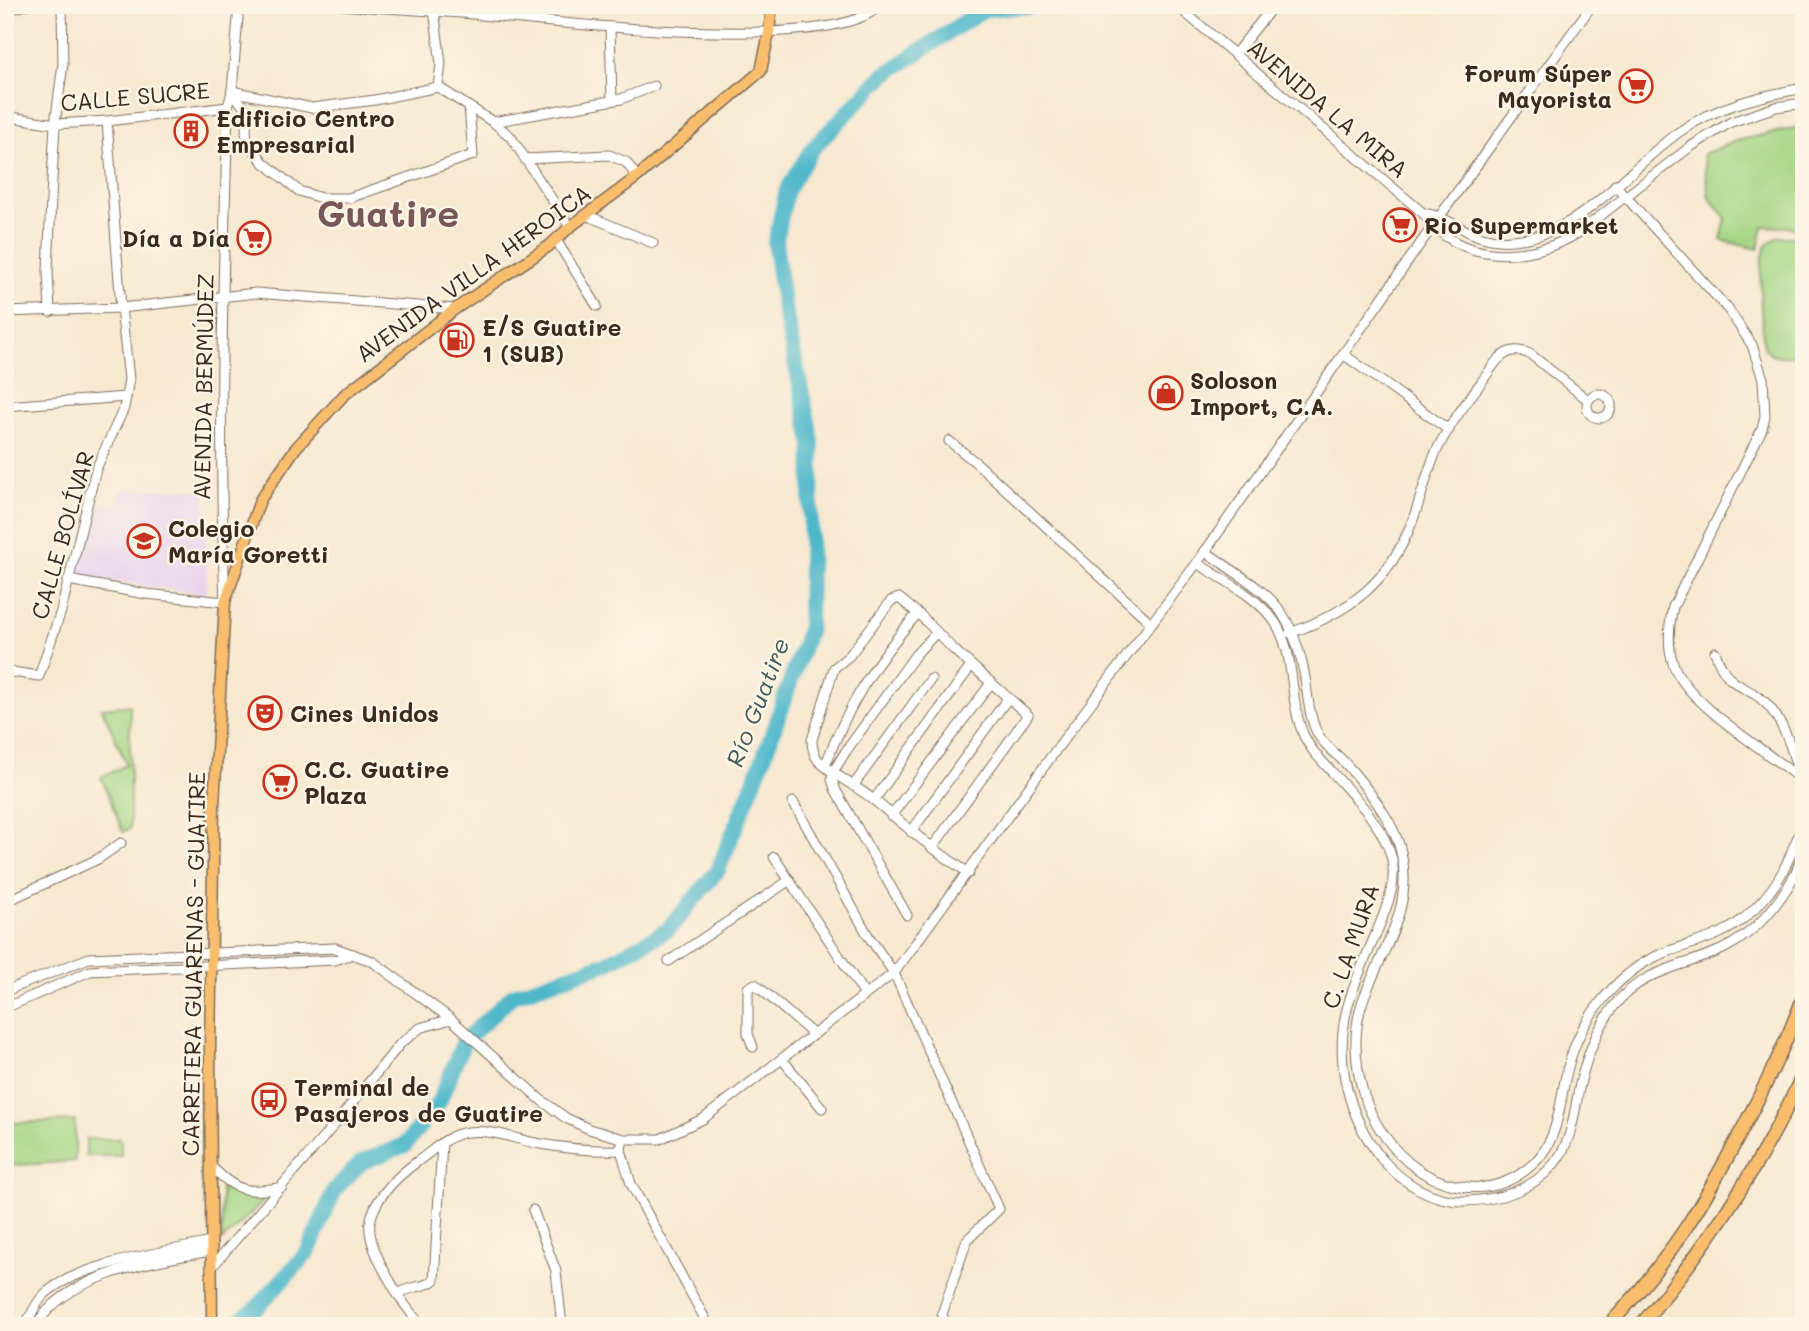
<svg xmlns="http://www.w3.org/2000/svg" width="1809" height="1331" font-family="Mali,sans-serif">
	<style>
		.built { fill: #e8d2ee }
		.green { fill: #a4d684; stroke: #708051; stroke-width: 2 }
		.lines { fill: none; stroke-linecap: round; stroke-linejoin: round }
		.river { stroke: #4db7ca; stroke-width: 16 }
		.minor-casing { stroke: #7d6c5c; stroke-width: 11 }
		.major-casing { stroke: #7d6c5c; stroke-width: 13 }
		.highway-casing { stroke: #7d6c5c; stroke-width: 15 }
		.minor { stroke: #fff; stroke-width: 9 }
		.major { stroke: #f9be6d; stroke-width: 10 }
		.highway { stroke: #f9be6d; stroke-width: 12 }
		.labels { text-anchor: middle; dominant-baseline: central; stroke-width: 5; stroke-linejoin: round; paint-order: stroke }
		.poi-label { font-size: 23px; font-weight: bold; fill: #3b2a1e; stroke: #fcf5e5; text-anchor: start }
		.street-label { font-size: 23px; fill: #3b2a1e; stroke: #fcf5e5 }
		.water-label { font-size: 24px; font-style: italic; fill: #415b5a; stroke: #fcf5e5 }
		.town-label { font-size: 37px; font-weight: bold; fill: #785758; stroke: #fcf5e5 }
	</style>
	<rect width="100%" height="100%" fill="#fcf5e5"/>
	<filter id="ink" filterUnits="userSpaceOnUse"><feTurbulence type="fractalNoise" baseFrequency=".0143" numOctaves="2"/><feDisplacementMap in="SourceGraphic" scale="14" xChannelSelector="R" yChannelSelector="G"/><feConvolveMatrix kernelMatrix="1 2 1 2 8 2 1 2 1" color-interpolation-filters="sRGB"/></filter>
	<filter id="wash" filterUnits="userSpaceOnUse"><feTurbulence type="fractalNoise" baseFrequency=".00686" numOctaves="4" result="noise"/><feDisplacementMap in="SourceGraphic" scale="28" xChannelSelector="R" yChannelSelector="G"/><feGaussianBlur stdDeviation="1.57" result="paint"/><feColorMatrix in="noise" values="0 0 0 0 0 0 0 0 0 0 0 0 0 0 0 0 0 1.4 0 .05"/><feComposite in="paint" operator="in"/></filter>
	<g filter="url(#wash)">
		<rect width="100%" height="100%" fill="#f7e8d0"/>
		<path class="built" d="M 205,489 L 207,595 L 74,575 L 93,502 L 116,507 L 121,490 Z"/>
		<g class="green">
			<path d="M 1804,126 L 1804,228 L 1763,226 L 1758,249 L 1721,240 L 1726,218 L 1709,197 L 1703,154 L 1736,141 Z"/>
			<path d="M 1778,237 L 1804,237 L 1804,355 C 1790,356 1773,359 1764,348 C 1762,324 1756,268 1766,248 C 1769,242 1773,240 1778,237 Z"/>
			<path d="M 130,705 L 130,829 L 123,832 L 101,777 L 127,765 L 102,708 Z"/>
			<path d="M 75,1121 L 75,1161 L 5,1166 L 5,1123 Z"/>
			<rect x="86" y="1139" width="35" height="17"/>
			<path d="M 221,1187 L 264,1201 L 222,1241 Z"/>
		</g>
		<g class="lines">
			<path class="river" d="M 229,1326 L 254,1311 L 308,1252 L 335,1189 L 362,1162 L 405,1145 L 439,1102 L 464,1041 L 513,995 L 607,963 L 668,930 L 718,870 L 762,762 L 809,629 L 812,442 L 783,303 L 775,243 L 787,190 L 812,149 L 884,75 L 984,9 L 1050,5"/>
		</g>
	</g>
	<g filter="url(#ink)">
		<g class="lines">
			<defs>
				<g id="minor">
					<path d="M 340,5 C 380,8 421,10 462,13 C 533,20 837,57 879,5"/>
					<path d="M 1176,5 L 1423,213"/>
					<path d="M 434,9 L 441,64 L 438,87"/>
					<path d="M 5,11 L 26,5"/>
					<path d="M 610,27 L 612,101"/>
					<path d="M 1235,54 L 1274,5"/>
					<path d="M 438,87 L 493,122 L 511,137 L 570,227"/>
					<path d="M 1804,88 C 1760,96 1716,106 1679,132 C 1627,169 1582,235 1513,240 C 1471,244 1457,218 1423,213 C 1457,264 1530,263 1578,233 L 1690,147 L 1731,122 L 1776,107 L 1804,103"/>
					<path d="M 232,91 L 247,111 L 246,133 L 248,141 L 263,162 L 299,191 L 321,198 L 349,198 L 473,155 L 469,107"/>
					<path d="M 232,91 L 312,108 L 375,100 L 438,87"/>
					<path d="M 5,116 L 55,124 L 107,121 L 228,107"/>
					<path d="M 493,122 L 621,99 L 654,86"/>
					<path d="M 525,159 L 609,155 L 626,162 L 637,177"/>
					<path d="M 1615,185 L 1728,309 L 1752,345 L 1763,379 L 1765,416 L 1762,429 L 1673,607 C 1669,625 1667,648 1674,666 C 1689,705 1766,750 1800,779"/>
					<path d="M 586,215 L 653,243"/>
					<path d="M 556,240 L 597,306"/>
					<path d="M 5,312 L 121,308 L 256,293 L 455,309"/>
					<path d="M 50,312 L 48,271 L 51,199 L 55,124 L 63,64 L 62,5"/>
					<path d="M 1343,354 L 1449,430"/>
					<circle cx="1599" cy="406" r="12"/>
					<path d="M 5,406 L 126,397"/>
					<path d="M 949,441 L 979,465 L 1151,623"/>
					<path d="M 1205,551 C 1262,593 1288,596 1304,672 C 1308,692 1308,718 1319,736 C 1326,747 1337,754 1346,764 C 1367,788 1394,821 1401,852 C 1414,906 1384,947 1365,995 C 1347,1040 1357,1099 1386,1138 C 1403,1161 1426,1179 1454,1185 C 1484,1192 1511,1184 1533,1164 C 1557,1142 1559,1110 1565,1080 C 1570,1055 1580,1029 1596,1008 C 1614,984 1638,962 1667,952 C 1691,943 1718,938 1739,922 C 1757,909 1775,888 1785,867 C 1792,853 1795,840 1804,826"/>
					<path d="M 1197,563 C 1223,580 1257,596 1275,622 C 1297,656 1288,701 1304,736 C 1311,751 1322,761 1333,773 C 1354,797 1384,826 1392,859 C 1397,884 1387,906 1378,929 C 1367,955 1354,982 1347,1009 C 1334,1061 1348,1116 1381,1158 C 1402,1183 1433,1202 1466,1201 C 1500,1200 1531,1191 1554,1164 C 1573,1141 1574,1111 1580,1084 C 1587,1055 1597,1029 1614,1006 C 1642,969 1685,967 1723,949 C 1747,937 1766,919 1781,897 C 1792,882 1800,867 1804,849"/>
					<path d="M 68,580 L 146,594 L 225,602 C 218,437 223,272 228,107 L 232,91 L 239,5"/>
					<path d="M 1290,633 C 1349,612 1389,583 1412,522 C 1421,499 1426,475 1436,452 C 1451,420 1475,392 1495,363 C 1506,350 1515,348 1530,354 L 1588,400"/>
					<path d="M 1715,652 C 1730,695 1750,682 1771,709 C 1790,733 1797,767 1804,796"/>
					<path d="M 5,671 L 39,676 L 61,611 L 96,469 L 124,408 L 129,379 L 121,308 L 107,121"/>
					<path d="M 825,766 C 847,707 876,660 918,613"/>
					<path d="M 853,786 L 931,679"/>
					<path d="M 874,800 L 971,666"/>
					<path d="M 793,802 L 869,937 L 894,973 L 999,1209 L 967,1240 L 942,1314 L 946,1326"/>
					<path d="M 891,816 L 991,683"/>
					<path d="M 911,832 L 1008,698"/>
					<path d="M 932,848 L 1028,715 L 954,650 L 921,616 L 899,598 L 891,601 L 849,656 L 834,668 L 812,740 C 812,747 813,754 818,760 C 834,776 857,786 875,801 C 906,826 935,852 969,873"/>
					<path d="M 774,857 L 865,995"/>
					<path d="M 5,902 L 98,859 L 121,843"/>
					<path d="M 907,915 L 835,789 L 832,779 L 833,772 L 846,751 L 916,654 L 937,632"/>
					<path d="M 669,961 L 790,880"/>
					<path d="M 5,991 L 89,958 L 335,948 L 372,961 L 451,1019 L 541,1100 L 566,1118 L 589,1129 L 624,1139 L 660,1139 L 703,1119 L 894,973 L 1064,739 L 1197,563 L 1432,227 L 1592,5"/>
					<path d="M 5,1008 L 90,971 L 335,960 L 353,954"/>
					<path d="M 753,1047 L 748,1034 L 748,988 L 755,984 L 814,1035"/>
					<path d="M 782,1059 L 822,1108"/>
					<path d="M 622,1144 L 621,1150 L 631,1184 L 709,1326"/>
					<path d="M 212,1167 C 236,1192 249,1194 282,1187"/>
					<path d="M 533,1210 L 556,1271 L 562,1326"/>
					<path d="M 211,1268 L 341,1117 L 400,1044 L 420,1028 L 451,1019"/>
					<path d="M 398,1295 C 408,1285 424,1289 434,1280 L 442,1143"/>
					<path d="M 25,1326 C 30,1317 35,1305 42,1297 C 72,1264 166,1252 211,1242"/>
					<path d="M 36,1326 C 66,1273 156,1261 211,1251"/>
					<path d="M 422,1326 C 404,1307 366,1249 370,1223 C 374,1197 399,1175 418,1161 C 434,1150 448,1134 468,1132 C 493,1129 517,1140 541,1144 C 568,1149 594,1151 621,1150"/>
				</g>
				<path id="major" d="M 212,1326 L 210,1050 L 214,805 L 225,602 L 260,500 L 295,449 L 344,395 L 455,309 L 549,246 L 570,227 L 637,177 L 761,71 L 769,33 L 772,5"/>
				<g id="highway">
					<path d="M 1608,1326 C 1667,1264 1704,1203 1743,1128 C 1766,1085 1787,1041 1804,996"/>
					<path d="M 1640,1326 C 1706,1248 1762,1165 1804,1072"/>
				</g>
			</defs>
			<use href="#minor" class="minor-casing"/>
			<use href="#major" class="major-casing"/>
			<use href="#highway" class="highway-casing"/>
			<use href="#minor" class="minor"/>
			<use href="#major" class="major"/>
			<use href="#highway" class="highway"/>
		</g>
	</g>
	<defs>
		<symbol id="supermarket-ring" viewBox="-11 -11 22 22"><circle r="9.5" fill="#fcf5e5" stroke="#c8321e" stroke-width="1.5"/><path d="M-6-5.5h2.5l.6 2H6L4.5 2H-2.5L-4.4-4H-6ZM-1.5 3.2a1.3 1.3 0 1 0 .1 0ZM3 3.2a1.3 1.3 0 1 0 .1 0Z" fill="#c8321e"/></symbol>
		<symbol id="building-ring" viewBox="-11 -11 22 22"><circle r="9.5" fill="#fcf5e5" stroke="#c8321e" stroke-width="1.5"/><path d="M-4-6H4V6H1V3H-1V6H-4ZM-2.5-4.3h1.7v1.8h-1.7ZM.8-4.3h1.7v1.8H.8ZM-2.5-1h1.7V.8h-1.7ZM.8-1h1.7V.8H.8Z" fill="#c8321e"/></symbol>
		<symbol id="fuel-ring" viewBox="-11 -11 22 22"><circle r="9.5" fill="#fcf5e5" stroke="#c8321e" stroke-width="1.5"/><path d="M-5.5-6h7V0h2V4h1.3V-2.5L3-4.5l.8-.8L6-3V5H2.5V1h-1V6h-7ZM-4.2-4.7v3.2H.2V-4.7Z" fill="#c8321e"/></symbol>
		<symbol id="shop-ring" viewBox="-11 -11 22 22"><circle r="9.5" fill="#fcf5e5" stroke="#c8321e" stroke-width="1.5"/><path d="M-5-2.5h2.3a2.7 3.5 0 0 1 5.4 0H5L5.5 6h-11ZM-1.5-2.5h3a1.5 2.3 0 0 0-3 0Z" fill="#c8321e"/></symbol>
		<symbol id="school-ring" viewBox="-11 -11 22 22"><circle r="9.5" fill="#fcf5e5" stroke="#c8321e" stroke-width="1.5"/><path d="M0-5L7-2L0 1L-7-2ZM-4 1L0 2.5L4 1V4Q0 6-4 4Z" fill="#c8321e"/></symbol>
		<symbol id="theatre-ring" viewBox="-11 -11 22 22"><circle r="9.5" fill="#fcf5e5" stroke="#c8321e" stroke-width="1.5"/><path d="M-5-5.5Q0-4 5-5.5V0Q5 5 0 6Q-5 5-5 0ZM-3.3-2.5H-1v1.5H-3.3ZM1-2.5H3.3v1.5H1ZM-2.8 1Q0 5.5 2.8 1Z" fill="#c8321e"/></symbol>
		<symbol id="bus-ring" viewBox="-11 -11 22 22"><circle r="9.5" fill="#fcf5e5" stroke="#c8321e" stroke-width="1.5"/><path d="M-5-6H5V4H4V6H2V4H-2V6H-4V4H-5ZM-3.5-4V0h7V-4ZM-3.5 1.2v1.5H-2V1.2ZM2 1.2v1.5H3.5V1.2Z" fill="#c8321e"/></symbol>
	</defs>
	<g fill-rule="evenodd">
		<use href="#supermarket-ring" x="1617" y="67" width="38" height="38"/>
		<use href="#building-ring" x="172" y="112" width="38" height="38"/>
		<use href="#supermarket-ring" x="1381" y="206" width="38" height="38"/>
		<use href="#supermarket-ring" x="235" y="219" width="38" height="38"/>
		<use href="#fuel-ring" x="438" y="321" width="38" height="38"/>
		<use href="#shop-ring" x="1147" y="374" width="38" height="38"/>
		<use href="#school-ring" x="125" y="522" width="38" height="38"/>
		<use href="#theatre-ring" x="246" y="694" width="38" height="38"/>
		<use href="#supermarket-ring" x="261" y="763" width="38" height="38"/>
		<use href="#bus-ring" x="250" y="1081" width="38" height="38"/>
	</g>
	<g class="labels">
		<g class="poi-label">
			<text x="1612" y="73" text-anchor="end">Forum Súper<tspan x="1612" dy="26">Mayorista</tspan></text>
			<text x="216" y="118">Edificio Centro<tspan x="216" dy="26">Empresarial</tspan></text>
			<text x="1424" y="225">Rio Supermarket</text>
			<text x="230" y="238" text-anchor="end">Día a Día</text>
			<text x="482" y="327">E/S Guatire<tspan x="482" dy="26">1 (SUB)</tspan></text>
			<text x="1190" y="380">Soloson<tspan x="1190" dy="26">Import, C.A.</tspan></text>
			<text x="168" y="528">Colegio<tspan x="168" dy="26">María Goretti</tspan></text>
			<text x="290" y="713">Cines Unidos</text>
			<text x="304" y="769">C.C. Guatire<tspan x="304" dy="26">Plaza</tspan></text>
			<text x="294" y="1087">Terminal de<tspan x="294" dy="26">Pasajeros de Guatire</tspan></text>
		</g>
		<g class="street-label">
			<text transform="translate(135 96) rotate(-5)">CALLE SUCRE</text>
			<text transform="translate(1328 108) rotate(40)">AVENIDA LA MIRA</text>
			<text transform="translate(473 273) rotate(-36)">AVENIDA VILLA HEROICA</text>
			<text transform="translate(203 387) rotate(-89)">AVENIDA BERMÚDEZ</text>
			<text transform="translate(62 535) rotate(-74)">CALLE BOLÍVAR</text>
			<text transform="translate(1350 946) rotate(-71)">C. LA MURA</text>
			<text transform="translate(193 964) rotate(-89)">CARRETERA GUARENAS - GUATIRE</text>
		</g>
		<g class="water-label">
			<text transform="translate(757 702) rotate(-69)">Río Guatire</text>
		</g>
		<g class="town-label">
			<text x="388" y="212">Guatire</text>
		</g>
	</g>
	<rect width="1809" height="1331" fill="none" stroke="#fcf5e5" stroke-width="28"/>
</svg>
